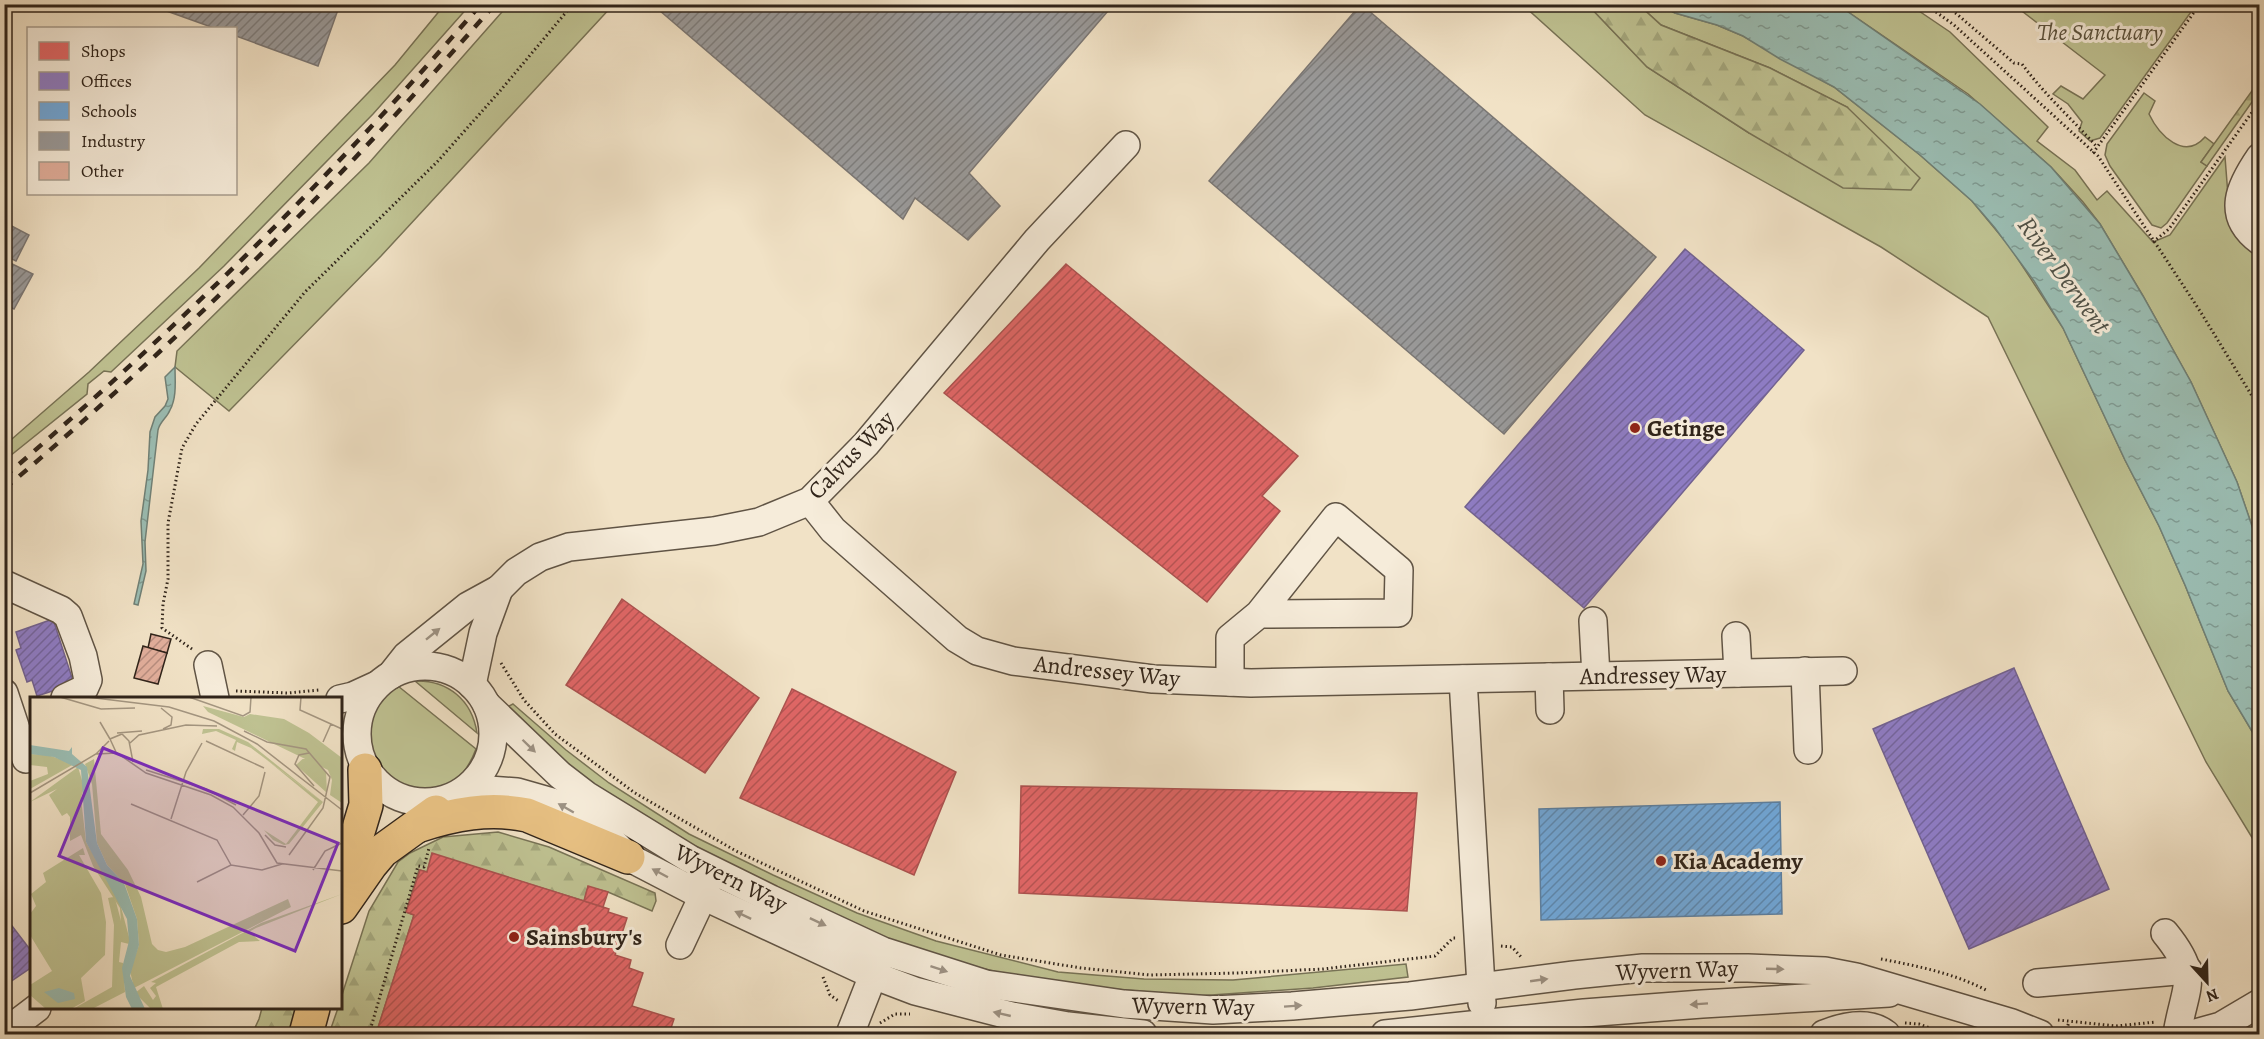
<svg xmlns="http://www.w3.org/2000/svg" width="2264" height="1039" font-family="Alegreya,serif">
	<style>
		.green { fill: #bfc292; stroke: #787356; stroke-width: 1.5 }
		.forest { fill: url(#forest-firs); stroke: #787356; stroke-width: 1.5 }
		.water { fill: url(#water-ripples); stroke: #708076; stroke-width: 1.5 }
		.shops { fill: url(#shops-hatch); stroke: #ab524f; stroke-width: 1.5 }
		.offices { fill: url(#offices-hatch); stroke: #726290; stroke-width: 1.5 }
		.schools { fill: url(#schools-hatch); stroke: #5c80a2; stroke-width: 1.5 }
		.industry { fill: url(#industry-hatch); stroke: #7a7673; stroke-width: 1.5 }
		.building { fill: url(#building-hatch); stroke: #30241a; stroke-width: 1.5 }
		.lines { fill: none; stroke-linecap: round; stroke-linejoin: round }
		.minor-casing { stroke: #605445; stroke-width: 30 }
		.highway-casing { stroke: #30241a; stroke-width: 36 }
		.path { stroke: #30241a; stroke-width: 3; stroke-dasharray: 1.5 3; stroke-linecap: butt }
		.minor { stroke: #f6ecda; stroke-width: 27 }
		.highway { stroke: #e8c183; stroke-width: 33 }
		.rail { stroke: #30241a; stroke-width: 4.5; stroke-dasharray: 10 10; stroke-linecap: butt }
		.oneway { fill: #9d9284 }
		.poi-dot { fill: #8f2418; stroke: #f6ecda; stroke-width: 2 }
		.labels { text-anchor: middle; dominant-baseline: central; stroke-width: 6; stroke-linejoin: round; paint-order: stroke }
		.park-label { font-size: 24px; font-style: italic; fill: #5b533e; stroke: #f6ecda }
		.poi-label { font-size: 24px; font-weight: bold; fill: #30241a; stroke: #f6ecda; text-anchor: start }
		.street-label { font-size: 24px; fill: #30241a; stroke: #f6ecda }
		.water-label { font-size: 26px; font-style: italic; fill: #505248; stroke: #f6ecda }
		.inset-road { fill: none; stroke: #a49681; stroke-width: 1.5 }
		.view { fill: #7b2cbf; fill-opacity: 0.15; stroke: #7b2cbf; stroke-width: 3 }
		.inset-edge { fill: none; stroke: #30241a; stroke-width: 3 }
	</style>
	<defs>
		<pattern id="forest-firs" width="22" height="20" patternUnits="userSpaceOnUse" patternTransform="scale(1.5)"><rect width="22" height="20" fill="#bfc292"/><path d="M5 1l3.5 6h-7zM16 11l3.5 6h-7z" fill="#a4a77d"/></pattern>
		<pattern id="water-ripples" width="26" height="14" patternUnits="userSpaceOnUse" patternTransform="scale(1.5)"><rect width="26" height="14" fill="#9bbeb4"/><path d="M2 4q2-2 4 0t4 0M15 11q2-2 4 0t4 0" fill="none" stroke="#7f9a92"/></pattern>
		<pattern id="shops-hatch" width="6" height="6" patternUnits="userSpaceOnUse" patternTransform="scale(1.5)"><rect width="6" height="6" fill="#e06666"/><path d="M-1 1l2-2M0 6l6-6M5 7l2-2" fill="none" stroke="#b65453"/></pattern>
		<pattern id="offices-hatch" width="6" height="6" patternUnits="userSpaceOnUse" patternTransform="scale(1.5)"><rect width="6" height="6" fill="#8e7cc3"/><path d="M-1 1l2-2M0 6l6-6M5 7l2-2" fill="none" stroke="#74659e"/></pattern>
		<pattern id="schools-hatch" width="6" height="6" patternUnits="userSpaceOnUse" patternTransform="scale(1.5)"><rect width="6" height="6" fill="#6fa8dc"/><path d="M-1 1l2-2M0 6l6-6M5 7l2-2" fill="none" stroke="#5c89b2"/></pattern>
		<pattern id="industry-hatch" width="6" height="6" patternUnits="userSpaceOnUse" patternTransform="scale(1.5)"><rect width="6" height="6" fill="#999"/><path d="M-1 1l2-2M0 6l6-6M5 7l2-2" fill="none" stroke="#7d7d7c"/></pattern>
		<pattern id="building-hatch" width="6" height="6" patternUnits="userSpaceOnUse" patternTransform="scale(1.5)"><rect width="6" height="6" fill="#e1ae9b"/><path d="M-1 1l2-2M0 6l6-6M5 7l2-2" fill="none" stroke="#b78d7e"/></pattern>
	</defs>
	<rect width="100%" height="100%" fill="#f1e2c6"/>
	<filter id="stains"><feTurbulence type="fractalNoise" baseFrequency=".00333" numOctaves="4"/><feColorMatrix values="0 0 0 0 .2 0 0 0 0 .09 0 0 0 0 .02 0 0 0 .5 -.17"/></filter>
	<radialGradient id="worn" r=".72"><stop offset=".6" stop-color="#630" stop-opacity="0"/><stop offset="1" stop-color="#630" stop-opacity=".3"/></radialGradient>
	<g class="green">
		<path d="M 509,4 L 613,5 L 381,256 L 229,411 L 175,367 L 177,351 L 369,163 Z"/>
		<path d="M 431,5 L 470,5 L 373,114 L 224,266 L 111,372 L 104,371 L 88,384 L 87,394 L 5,460 L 5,445 L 89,372 L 199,268 L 395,65 L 441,9 Z"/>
		<path d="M 1523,5 L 1588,5 L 1647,67 L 1749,133 L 1847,107 L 1770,68 L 1661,25 L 1639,5 L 1660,5 L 1675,13 L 1717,25 L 1743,36 L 1834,87 L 1920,155 L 1972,201 L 2010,247 L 2063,328 L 2125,460 L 2159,526 L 2185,585 L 2228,691 L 2259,743 L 2259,849 L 2206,762 L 1988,317 L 1881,247 L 1645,115 Z"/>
		<path d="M 1838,5 L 1910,5 L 1950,32 L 2048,127 L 2037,141 L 2075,170 L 2097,200 L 2107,191 L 2153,242 L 2170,235 L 2225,157 L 2230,221 L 2259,254 L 2259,537 L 2254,532 L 2237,482 L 2191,382 L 2143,296 L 2100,224 L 2083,202 L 2051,167 L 1968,94 Z"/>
		<path d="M 2014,5 L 2196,4 L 2196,5 L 2100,138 L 2090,141 L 2079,131 L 2082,122 L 2068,104 L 2053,94 L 2061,86 L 2083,99 L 2105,75 Z"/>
		<path d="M 2144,93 L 2155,101 L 2149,114 C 2159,135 2184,161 2205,137 L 2214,144 L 2201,162 L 2207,166 L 2167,223 L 2161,228 L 2152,225 L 2110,166 L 2105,155 L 2107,144 Z"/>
		<path d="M 415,681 C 448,680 472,700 477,733 Z"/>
		<path d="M 398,686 L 476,749 C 437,852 306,744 398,686 Z"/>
		<path d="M 513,704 L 566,750 L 609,783 L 689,834 L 773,875 L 857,913 L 936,941 L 1058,972 L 1144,979 L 1233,980 L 1406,964 L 1408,977 L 1313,988 L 1197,996 L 1066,985 L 1015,976 L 950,961 L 885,938 L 735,873 L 593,788 L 503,709 Z"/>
	</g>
	<g class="forest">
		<path d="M 1588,5 L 1639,5 L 1661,25 L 1770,68 L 1847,107 L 1920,178 L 1911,190 L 1843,188 L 1749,133 L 1647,67 Z"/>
		<path d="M 2259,81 L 2259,92 L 2207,166 L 2201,162 Z"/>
		<path d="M 498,832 L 549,847 L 655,893 L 656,901 L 652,911 L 608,892 L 588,887 L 584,901 L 432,854 L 427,872 L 419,870 L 406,912 L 414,915 L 376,1034 L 329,1034 L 338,1008 L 340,1008 L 341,998 L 369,911 L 398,862 L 410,853 L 443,837 Z"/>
		<path d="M 262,1008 L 298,1008 L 290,1034 L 252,1034 L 259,1019 Z"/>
	</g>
	<g class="water">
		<path d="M 1660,5 L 1838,5 L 1980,104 L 2051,167 L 2100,224 L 2143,296 L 2191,382 L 2237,482 L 2254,532 L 2259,537 L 2259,743 L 2228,691 L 2185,585 L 2159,526 L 2125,460 L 2063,328 L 2034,281 L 1995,228 L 1972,201 L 1920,155 L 1834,87 L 1780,59 L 1743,36 L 1717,25 L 1675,13 Z"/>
		<path d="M 175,367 C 175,381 177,397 170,410 C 167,418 160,421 158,430 L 145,542 L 146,571 L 138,605 L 134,604 L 143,564 L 141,521 L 148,470 L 150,432 L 155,417 L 165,406 L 168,399 L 165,377 Z"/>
	</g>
	<g class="shops">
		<path d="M 1066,264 L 1298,456 L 1262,496 L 1280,511 L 1207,602 L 944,393 Z"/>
		<path d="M 622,599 L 759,698 L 705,773 L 566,685 Z"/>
		<path d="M 792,689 L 956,772 L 914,875 L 740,798 Z"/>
		<path d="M 1021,786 L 1417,793 L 1407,911 L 1019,893 Z"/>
		<path d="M 432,853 L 603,907 L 609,909 L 608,912 L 627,918 L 615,955 L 631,960 L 629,968 L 643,973 L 632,1006 L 674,1019 L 669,1034 L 376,1034 L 414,915 L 406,912 L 420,870 L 427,872 Z"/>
		<path d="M 588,886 L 608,892 L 603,907 L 584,901 Z"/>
	</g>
	<g class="offices">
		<path d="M 1685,249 L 1804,350 L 1584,608 L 1465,507 Z"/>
		<path d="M 53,619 L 74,684 L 37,696 L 32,680 L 27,682 L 16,650 L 21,648 L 16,632 Z"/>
		<path d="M 2014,668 L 2109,889 L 1969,949 L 1873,729 Z"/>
		<path d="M 9,922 L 32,952 L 32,967 L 4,986 L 4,926 Z"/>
	</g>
	<path class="schools" d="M 1780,802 L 1782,914 L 1541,920 L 1539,809 Z"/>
	<g class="industry">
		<path d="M 163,4 L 340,4 L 318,66 L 236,36 L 236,28 L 214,28 L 161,9 Z"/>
		<path d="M 652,4 L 1114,4 L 969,173 L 1000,206 L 968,240 L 915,198 L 903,219 Z"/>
		<path d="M 1361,4 L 1656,257 L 1504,434 L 1209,181 Z"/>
		<path d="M 4,222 L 29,235 L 16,261 L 4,255 Z"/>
		<path d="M 4,260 L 33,274 L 14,309 L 4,304 Z"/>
	</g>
	<g class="building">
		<path d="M 151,634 L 171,639 L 167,653 L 148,648 Z"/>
		<path d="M 143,646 L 167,653 L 158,684 L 134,678 Z"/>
	</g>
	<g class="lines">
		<defs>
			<g id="minor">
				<path d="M 2260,157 C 2240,186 2225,215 2260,241"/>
				<path d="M 810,501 L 833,530 L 957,639 L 977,651 L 1013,661 L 1153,679 L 1251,683 L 1843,671"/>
				<path d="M 4,584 L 61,610 L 68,616 L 83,656 L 88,680 L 84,689 L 65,698"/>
				<path d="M 1593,621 L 1596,676"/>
				<path d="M 1736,636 L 1738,673"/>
				<path d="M 208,665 L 215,698"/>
				<circle cx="425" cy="734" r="68"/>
				<path d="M 1805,671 L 1808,750"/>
				<path d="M 391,675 L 406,656 L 468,606 L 499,589 L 516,572 L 540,557 L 569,547 L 714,531 L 759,522 L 810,501 L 866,444 L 1037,240 L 1126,145"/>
				<path d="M 1549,677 L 1550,710"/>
				<path d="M 1463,679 L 1482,1003"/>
				<path d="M 1230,682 L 1230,638 L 1259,614 L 1398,613 L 1399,570 L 1336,517 L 1259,614"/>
				<path d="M 472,685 L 483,633 L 499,589"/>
				<path d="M 4,693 L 26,759"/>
				<path d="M 340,699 L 353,696 L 377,685"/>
				<path d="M 487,705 L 560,775 L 586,795 L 690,859 L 771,899 L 883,951 L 986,984 L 1124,1004 L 1213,1010 L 1292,1006 L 1410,996 L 1574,975 L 1643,968 L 1748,968 L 1825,971 L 1856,977 L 2012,1023 L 2040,1034"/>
				<path d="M 463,792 L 489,790 L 517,792 L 559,804 L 601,830 L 628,857 L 703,896 L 873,975 L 915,991 L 1012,1016 L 1068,1026 L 1143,1034"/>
				<path d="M 2165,933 C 2201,977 2185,985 2177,1034"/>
				<path d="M 680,945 L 703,896 L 707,884 L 704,880"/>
				<path d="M 2037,983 L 2188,970"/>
				<path d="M 4,1033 L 37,1008"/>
				<path d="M 850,1034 L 879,960"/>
				<path d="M 1385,1034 L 1584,1013 L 1702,1004 L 1889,993"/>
				<path d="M 1824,1034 C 1844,1026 1868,1020 1886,1034"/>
				<path d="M 2192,1034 L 2221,1026 L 2260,1003"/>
			</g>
			<g id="highway">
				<path d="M 417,826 C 454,814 489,807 527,815 L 628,857"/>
				<path d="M 343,894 L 351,855 L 366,805 L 365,770"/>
				<path d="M 341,907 L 371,864 L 382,851 L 436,812"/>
				<path d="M 306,1034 L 313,1008"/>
			</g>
		</defs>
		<use href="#minor" class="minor-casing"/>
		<use href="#highway" class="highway-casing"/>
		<g class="path">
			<path d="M 1925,4 L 1954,25 L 2098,156 L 2200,311 L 2260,409"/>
			<path d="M 1945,4 L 2014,63 L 2022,64 C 2044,94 2072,119 2097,147"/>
			<path d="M 2093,153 L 2200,4"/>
			<path d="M 2153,242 L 2169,229 L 2260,101"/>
			<path d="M 192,649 L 162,628 L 163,604 L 168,579 L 168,523 L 182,448 L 196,424 L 305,292 L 437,162 L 500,91 L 573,4"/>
			<path d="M 501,663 L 524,700 L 555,734 L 635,793 L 736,851 L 864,911 L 1001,955 L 1081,968 L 1150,975 L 1237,973 L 1323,969 L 1435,956 L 1453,938 L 1456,938"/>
			<path d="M 236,691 L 288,693 L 319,690"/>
			<path d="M 1501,946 L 1512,947 L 1522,958"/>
			<path d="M 1881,959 C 1917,966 1953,973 1986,990"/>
			<path d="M 823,977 L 830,995 L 840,1002"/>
			<path d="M 2058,1020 L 2116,1026 L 2156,1022"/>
			<path d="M 880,1023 L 895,1014 L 910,1014"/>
			<path d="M 1905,1023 L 1919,1024 L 1946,1034"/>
			<path d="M 369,1034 L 418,866 L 424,867 L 429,848"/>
			<path d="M 2065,1034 L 2069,1022"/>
		</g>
		<use href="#minor" class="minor"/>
		<use href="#highway" class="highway"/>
		<g class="rail">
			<path d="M 4,477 C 175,331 335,174 481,4"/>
			<path d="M 4,489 C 181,341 343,178 495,4"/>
		</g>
	</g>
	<defs><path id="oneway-solid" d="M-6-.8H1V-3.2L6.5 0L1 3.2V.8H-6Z" transform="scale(1.5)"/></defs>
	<g class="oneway">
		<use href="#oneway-solid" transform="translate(433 634) rotate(-39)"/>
		<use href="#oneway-solid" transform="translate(529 746) rotate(44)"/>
		<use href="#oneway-solid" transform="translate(566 808) rotate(-150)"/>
		<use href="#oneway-solid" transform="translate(660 873) rotate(-152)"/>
		<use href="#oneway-solid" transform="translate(743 915) rotate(-155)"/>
		<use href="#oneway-solid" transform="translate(818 922) rotate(25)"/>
		<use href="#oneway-solid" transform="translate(939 969) rotate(18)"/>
		<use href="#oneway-solid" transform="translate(1775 969) rotate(2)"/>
		<use href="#oneway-solid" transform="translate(1539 980) rotate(-8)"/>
		<use href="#oneway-solid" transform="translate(1699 1004) rotate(176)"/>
		<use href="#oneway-solid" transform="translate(1293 1006) rotate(-4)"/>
		<use href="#oneway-solid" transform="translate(1002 1014) rotate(-167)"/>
	</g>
	<g class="poi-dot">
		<circle cx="1635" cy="428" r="6"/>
		<circle cx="1661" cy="861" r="6"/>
		<circle cx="514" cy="937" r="6"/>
	</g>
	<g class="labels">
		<g class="park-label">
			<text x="2100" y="32">The Sanctuary</text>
		</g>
		<g class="poi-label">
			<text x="1647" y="428">Getinge</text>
			<text x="1673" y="861">Kia Academy</text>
			<text x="526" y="937">Sainsbury's</text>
		</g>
		<g class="street-label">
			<text transform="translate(851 455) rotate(-46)">Calvus Way</text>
			<text transform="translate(1107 671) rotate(6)">Andressey Way</text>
			<text transform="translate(1653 675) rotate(-1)">Andressey Way</text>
			<text transform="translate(731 878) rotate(27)">Wyvern Way</text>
			<text transform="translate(1677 970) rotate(-2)">Wyvern Way</text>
			<text transform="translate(1193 1006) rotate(1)">Wyvern Way</text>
		</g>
		<g class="water-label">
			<text transform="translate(2064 275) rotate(54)">River Derwent</text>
		</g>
	</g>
	<g transform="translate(30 697)">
		<rect width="312" height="312" fill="#f1e2c6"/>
		<path d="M 173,9 L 214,20 L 220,17 L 254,22 L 279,36 L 312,61 L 312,106 L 300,98 L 302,83 L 298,73 L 178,15 ZM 173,32 L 189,32 L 218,45 L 293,105 L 221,51 L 207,45 L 205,54 L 202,52 L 206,43 L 186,34 L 172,37 ZM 0,57 L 18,58 L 44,67 L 0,92 L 0,84 L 18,77 L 17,70 L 0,68 ZM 278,57 L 296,75 L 297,96 L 266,68 ZM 64,62 L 71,137 L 98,173 L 111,200 L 122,247 L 128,253 L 136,255 L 155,250 L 258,202 L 261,210 L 104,291 L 100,274 L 109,248 L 107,222 L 95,187 L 77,168 L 67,146 L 62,87 L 55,67 ZM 48,70 L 54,90 L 51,101 L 56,145 L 88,199 L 99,240 L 99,247 L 91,245 L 89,265 L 93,266 L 95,295 L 62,312 L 43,312 L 82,290 L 84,228 L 78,201 L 83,200 L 86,205 L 91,224 L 90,211 L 63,169 L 51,138 L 40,144 L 40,120 L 37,116 L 32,119 L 19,98 L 27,92 L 0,105 ZM 53,151 L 55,158 L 49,158 L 71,196 L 76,225 L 75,258 L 51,281 L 55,304 L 41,312 L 16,312 L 0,298 L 0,288 L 22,274 L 0,238 L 0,217 L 6,209 L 1,197 L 16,185 L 13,176 ZM 312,197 L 226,231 L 219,235 L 230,244 L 209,245 L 126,290 L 133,312 L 121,312 L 105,296 L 114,289 L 123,303 L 126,299 L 120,291 L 126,286 L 121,285 L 231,226 Z" fill="#bfc292"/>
		<path d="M 204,19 L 262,31 L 312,69 L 312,76 L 303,77 L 279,51 L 244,45 L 243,38 L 232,32 L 227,36 L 225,32 L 219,33 L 214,30 L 217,24 ZM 237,63 L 293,105 L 259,147 L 254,148 L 243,143 L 234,133 L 256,147 L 288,105 ZM 72,155 L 81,157 L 96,178 L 102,203 L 93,182 Z" fill="#bfc292"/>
		<path d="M 0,48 L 39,54 L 42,50 L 42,57 L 57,70 L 67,146 L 77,168 L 94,186 L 107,222 L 109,248 L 100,279 L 115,312 L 102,312 L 96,300 L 92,271 L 99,244 L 97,222 L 56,145 L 51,73 L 24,60 L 0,57 ZM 29,291 L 44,296 L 45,302 L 28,306 L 14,295 Z" fill="#9bbeb4"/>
		<path class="inset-road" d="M 30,0 L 71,12M 57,0 L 139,10 L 184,24 L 227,47 L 312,113M 159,0 L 213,19 L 220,15 L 221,0M 271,0 L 270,13 L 312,32M 131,11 L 142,20 L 141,28 L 133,32M 71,12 L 105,11M 70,25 L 80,42M 214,34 L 237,45 L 276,52 L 300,80 L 293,111 L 259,158M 87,36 L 112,34M 176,44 L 234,71M 293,45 L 301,27M 100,46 L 109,38 L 156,28 L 187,29M 86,55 L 80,42 L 92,37 L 99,44 L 103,65M 279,56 L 269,58 L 265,67 L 284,89M 66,57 L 87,56 L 116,76 L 181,98 L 203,110 L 229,136 L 247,166 L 312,174M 116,73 L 176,92 L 206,108M 0,96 L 66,57 L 79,44M 101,107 L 187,143 L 201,168M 213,118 L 229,99 L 235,75M 141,122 L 156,75 L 172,46M 235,138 L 245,148 L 256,150M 283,173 L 295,154 L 312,146M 167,185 L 201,168 L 232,173 L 252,167"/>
		<path class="view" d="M 73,51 L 308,146 L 265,254 L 29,159 Z"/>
		<rect width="312" height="312" class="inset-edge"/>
	</g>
	<rect width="2264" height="1039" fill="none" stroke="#f1e2c6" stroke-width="24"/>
	<rect x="6" y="6" width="2252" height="1027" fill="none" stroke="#30241a" stroke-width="3"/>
	<rect x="12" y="12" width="2240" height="1015" fill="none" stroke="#30241a" stroke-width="1.5"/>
	<rect x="27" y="27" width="210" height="168" fill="#f6ecda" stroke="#a79c8d" stroke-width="1.5"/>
	<rect x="39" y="42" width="30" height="18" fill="#e06666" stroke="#a79c8d" stroke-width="1.5"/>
	<text x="81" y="57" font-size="18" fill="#30241a">Shops</text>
	<rect x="39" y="72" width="30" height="18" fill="#8e7cc3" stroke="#a79c8d" stroke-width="1.5"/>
	<text x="81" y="87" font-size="18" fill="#30241a">Offices</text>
	<rect x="39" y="102" width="30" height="18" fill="#6fa8dc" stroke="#a79c8d" stroke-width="1.5"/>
	<text x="81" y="117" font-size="18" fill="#30241a">Schools</text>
	<rect x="39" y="132" width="30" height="18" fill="#999999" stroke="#a79c8d" stroke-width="1.5"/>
	<text x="81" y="147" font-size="18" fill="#30241a">Industry</text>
	<rect x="39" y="162" width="30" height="18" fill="#e1ae9b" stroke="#a79c8d" stroke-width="1.5"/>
	<text x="81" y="177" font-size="18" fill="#30241a">Other</text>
	<g transform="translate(2207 982) rotate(158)" stroke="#f6ecda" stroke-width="4.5" paint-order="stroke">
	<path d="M0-4.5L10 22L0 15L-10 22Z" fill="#30241a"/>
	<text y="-9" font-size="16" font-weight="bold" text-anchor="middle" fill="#30241a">N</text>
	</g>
	<rect width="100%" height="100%" filter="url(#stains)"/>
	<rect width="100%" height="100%" fill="url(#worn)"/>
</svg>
